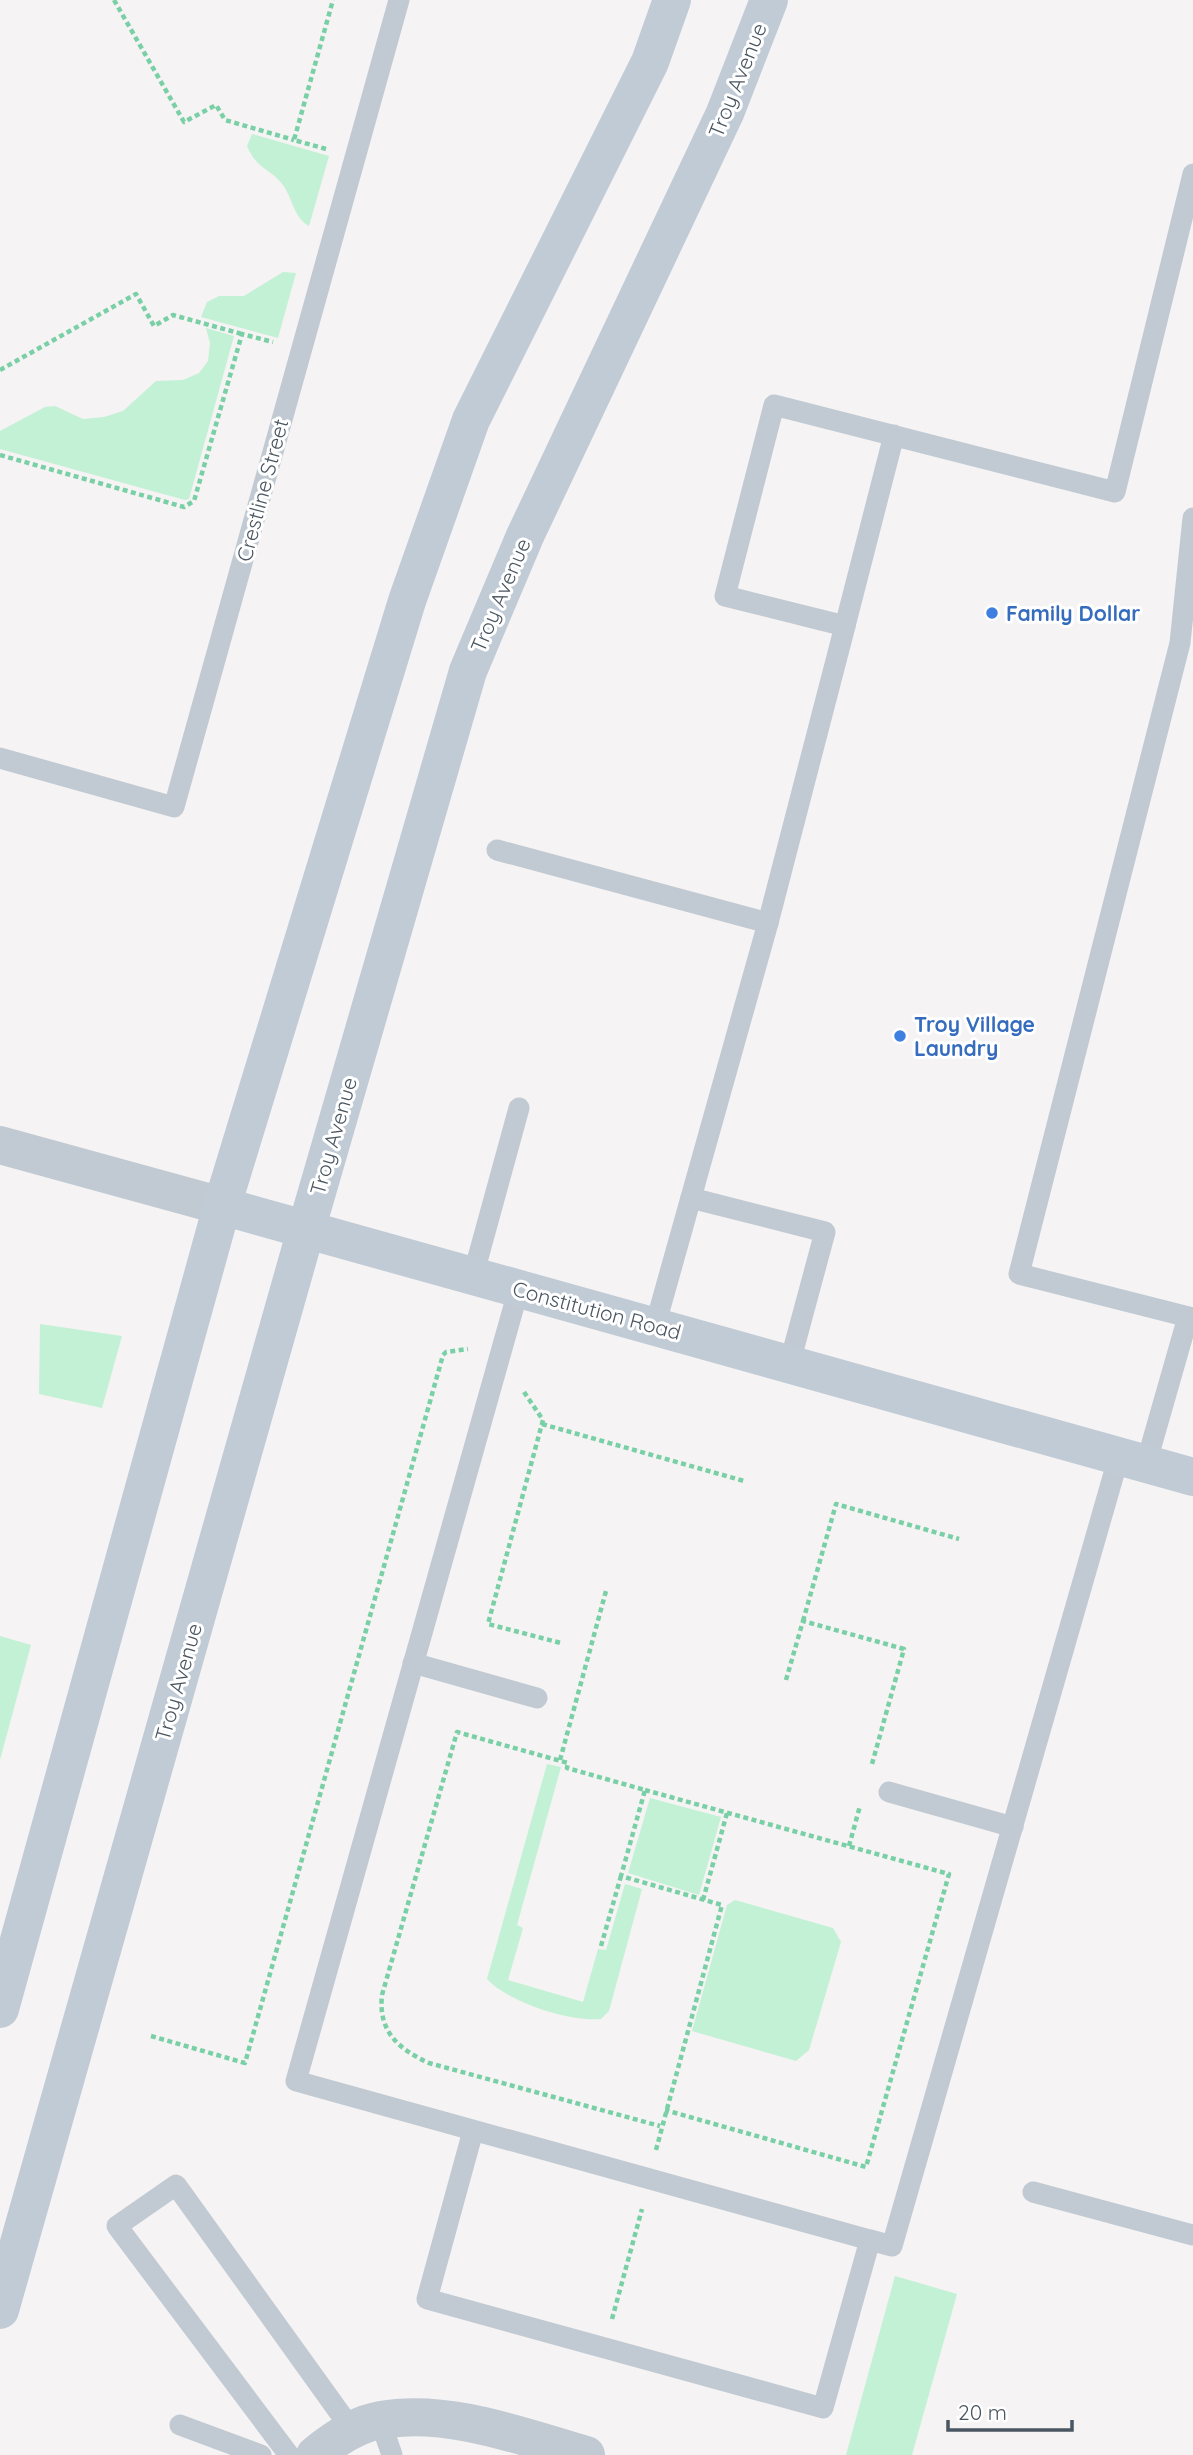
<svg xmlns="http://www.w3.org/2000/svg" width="1193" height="2455" font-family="Quicksand,sans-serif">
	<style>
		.green { fill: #c3f1d5 }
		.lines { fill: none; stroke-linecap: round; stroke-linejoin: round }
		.path { stroke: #7ad0a6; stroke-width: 4.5; stroke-dasharray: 5 3.5; stroke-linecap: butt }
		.lane { stroke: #c1cad2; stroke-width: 21 }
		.street { stroke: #c1cad2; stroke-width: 38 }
		.secondary { stroke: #c1cbd6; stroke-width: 38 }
		.shop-dot { fill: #3f7fe0; stroke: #fff; stroke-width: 2.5 }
		.labels { text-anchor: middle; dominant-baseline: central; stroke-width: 6; stroke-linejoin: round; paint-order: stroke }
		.street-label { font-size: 21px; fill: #4a5661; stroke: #fff }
		.shop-label { font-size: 21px; font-weight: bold; fill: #366cbe; stroke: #fff; text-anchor: start }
	</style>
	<rect width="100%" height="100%" fill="#f5f3f3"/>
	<g class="green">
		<path d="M 252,134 L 329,156 L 309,226 C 295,218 293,202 285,188 C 273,169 257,171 247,146 Z"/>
		<path d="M 283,272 L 296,273 L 278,338 L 201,317 L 207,302 L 219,296 L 244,296 Z"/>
		<path d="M 206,328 L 234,336 L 189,499 L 185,500 L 0,449 L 0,431 L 45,407 L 55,406 L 83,419 L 104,417 L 123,411 L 156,381 L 183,380 L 199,373 L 208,361 L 210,343 Z"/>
		<path d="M 40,1324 L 122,1336 L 102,1408 L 39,1394 Z"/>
		<path d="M 0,1636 L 31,1645 L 0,1760 Z"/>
		<path d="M 547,1764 L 561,1767 L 517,1925 L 523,1928 L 508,1980 L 583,2002 L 598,1949 L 606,1950 L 625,1884 L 642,1889 L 609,2011 L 601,2019 C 569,2022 508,2002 487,1979 Z"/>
		<path d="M 650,1798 L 721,1817 L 699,1895 L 628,1873 Z"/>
		<path d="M 735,1900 L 833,1928 L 841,1942 L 809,2050 L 796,2061 L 692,2031 L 727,1905 Z"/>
		<path d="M 895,2276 L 957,2294 L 912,2455 L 846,2455 Z"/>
	</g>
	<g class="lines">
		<g class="path">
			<path d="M 114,0 L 184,122 L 216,105 L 225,120 L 294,140"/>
			<path d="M 326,149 L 294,140 L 333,0"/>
			<path d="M 0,370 L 136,294 L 154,326 L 173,315 L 242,334"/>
			<path d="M 0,455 L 184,507 L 194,501 L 242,334 L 273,342"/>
			<path d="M 524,1392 L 543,1420 L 488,1624 L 561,1643"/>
			<path d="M 542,1424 L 744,1481"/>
			<path d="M 803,1621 L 836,1504 L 959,1539"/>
			<path d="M 786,1680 L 803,1621 L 904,1649 L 872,1764"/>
			<path d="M 560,1760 L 606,1591"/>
			<path d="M 645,1790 L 949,1874 L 866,2167 L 665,2110"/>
			<path d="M 849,1846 L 860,1806"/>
			<path d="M 703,1900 L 727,1813"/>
			<path d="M 601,1946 L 621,1876"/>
			<path d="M 151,2036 L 245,2063 L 443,1355 L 446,1352 L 468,1349"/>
			<path d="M 656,2150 L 722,1905 L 621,1876 L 645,1790 L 567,1768 L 568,1763 L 457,1732 L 382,1995 C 378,2031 398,2049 429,2063 L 660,2126"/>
			<path d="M 612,2319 L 642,2209"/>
		</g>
		<g class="lane">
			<path d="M 894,435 L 845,626 L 725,596 L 774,405 L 1115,492 L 1193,174"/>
			<path d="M 1193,518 L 1180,643 L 1019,1274 L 1193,1318"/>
			<path d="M 0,758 L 174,807 L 399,0"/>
			<path d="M 497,850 L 768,923"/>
			<path d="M 691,1198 L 825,1232 L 790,1362"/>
			<path d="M 473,1276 L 519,1108"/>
			<path d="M 655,1326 L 768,923 L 845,626"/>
			<path d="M 1146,1464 L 1188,1317"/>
			<path d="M 413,1663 L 537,1698"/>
			<path d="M 889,1792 L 1013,1827"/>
			<path d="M 473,2131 L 427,2299 L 823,2408 L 870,2240 L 296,2081 L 519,1288"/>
			<path d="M 1033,2192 L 1193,2235"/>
			<path d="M 870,2240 L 892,2246 L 1119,1456"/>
			<path d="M 380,2420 L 392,2455"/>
			<path d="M 180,2425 L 261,2455"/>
			<path d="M 289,2455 L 117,2226 L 176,2185 L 352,2430"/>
		</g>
		<g class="street">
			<path d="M 0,1145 L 222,1206"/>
			<path d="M 315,2455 C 333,2440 357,2424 381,2420 C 448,2408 523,2437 586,2455"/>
		</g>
		<g class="secondary">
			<path d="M 222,1206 L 1193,1477"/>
			<path d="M 0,2009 L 222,1206 L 407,601 L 471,420 L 650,62 L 672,0"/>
			<path d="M 0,2310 L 306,1230 L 468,671 L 525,536 L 725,113 L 769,0"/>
		</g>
	</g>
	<g class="shop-dot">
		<circle cx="992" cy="613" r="7"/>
		<circle cx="900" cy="1036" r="7"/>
	</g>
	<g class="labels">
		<g class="street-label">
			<text transform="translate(737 80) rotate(-68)">Troy Avenue</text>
			<text transform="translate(262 490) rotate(-75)">Crestline Street</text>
			<text transform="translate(500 595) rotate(-67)">Troy Avenue</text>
			<text transform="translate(333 1136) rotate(-74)">Troy Avenue</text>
			<text transform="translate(597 1310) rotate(15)">Constitution Road</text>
			<text transform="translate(178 1682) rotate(-74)">Troy Avenue</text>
		</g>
		<g class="shop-label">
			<text x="1006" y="613">Family Dollar</text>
			<text x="914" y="1024">Troy Village<tspan x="914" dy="24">Laundry</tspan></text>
		</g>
	</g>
	<path d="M948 2420v10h124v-10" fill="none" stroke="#4a5661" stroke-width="3.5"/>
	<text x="958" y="2420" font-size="21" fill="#4a5661" stroke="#ffffff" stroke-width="5" paint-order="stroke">20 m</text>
</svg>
